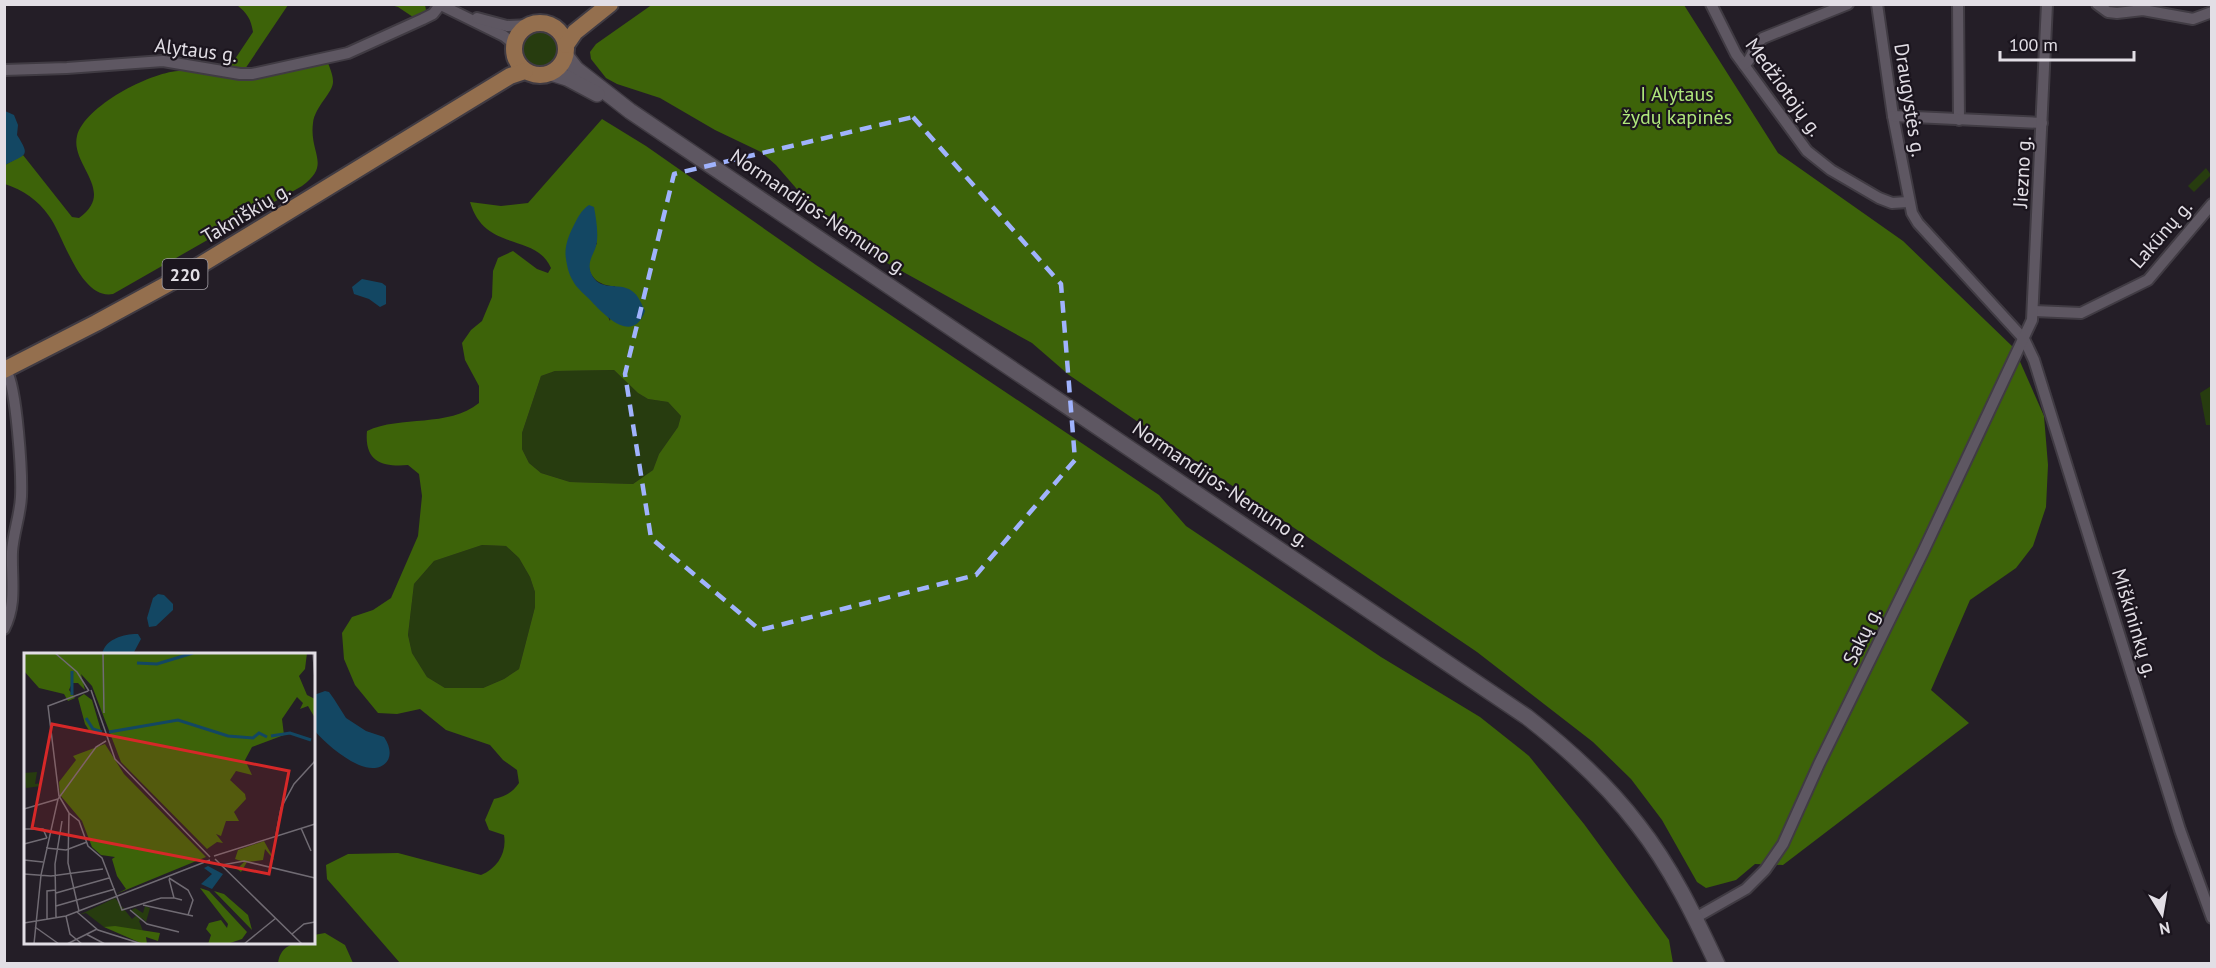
<svg xmlns="http://www.w3.org/2000/svg" width="2216" height="968" font-family="'PT Sans',sans-serif">
	<style>
		.green { fill: #273c0f }
		.forest { fill: #3d6309; fill-rule: evenodd }
		.water { fill: #134763 }
		.lines { fill: none; stroke-linecap: round; stroke-linejoin: round }
		.minor-casing { stroke: #403b43; stroke-width: 14 }
		.secondary-casing { stroke: #403b43; stroke-width: 18 }
		.primary-casing { stroke: #403b43; stroke-width: 20 }
		.minor { stroke: #5e5762; stroke-width: 10 }
		.secondary { stroke: #5e5762; stroke-width: 15 }
		.primary { stroke: #946f4e; stroke-width: 16 }
		.marked { fill: none; stroke: #a0b3fd; stroke-width: 4.5; stroke-dasharray: 12 8; stroke-linejoin: round }
		.labels { text-anchor: middle; dominant-baseline: central; stroke-width: 4.5; stroke-linejoin: round; paint-order: stroke }
		.shield { fill: #1b151e; stroke: #a6a2a9; stroke-width: 1.5 }
		.shield-label { font-size: 18px; font-weight: bold; fill: #e2dee5 }
		.street-label { font-size: 20px; fill: #e2dee5; stroke: #1b151e }
		.park-label { font-size: 20px; fill: #b0e87c; stroke: #1b151e }
		.inset-river { fill: none; stroke: #134763; stroke-width: 3 }
		.inset-road { fill: none; stroke: #706b73; stroke-width: 1.5 }
		.view { fill: #d62828; fill-opacity: 0.15; stroke: #d62828; stroke-width: 3 }
		.inset-edge { fill: none; stroke: #e2dee5; stroke-width: 3 }
	</style>
	<rect width="100%" height="100%" fill="#241e27"/>
	<g class="green">
		<circle cx="541" cy="48" r="18"/>
		<path d="M 2206,168 L 2211,175 L 2194,192 L 2188,186 Z"/>
		<path d="M 614,370 L 638,393 L 648,399 L 668,402 L 681,416 L 678,427 L 659,454 L 653,470 L 633,484 L 570,482 L 541,473 L 529,463 L 522,449 L 522,433 L 541,376 L 555,371 Z"/>
		<path d="M 2211,386 L 2211,425 L 2206,425 L 2200,393 Z"/>
		<path d="M 482,545 L 506,546 L 519,558 L 530,577 L 535,592 L 535,607 L 519,669 L 504,679 L 483,688 L 445,688 L 427,677 L 412,653 L 408,635 L 414,584 L 434,561 Z"/>
	</g>
	<g class="forest">
		<path d="M 653,4 L 1684,5 L 1778,153 L 1903,241 L 2014,348 L 2044,416 L 2048,465 L 2046,507 L 2033,546 L 2016,568 L 1970,600 L 1931,690 L 1969,723 L 1783,865 L 1755,864 L 1736,880 L 1706,888 L 1697,882 L 1662,820 L 1631,779 L 1593,742 L 1477,652 L 1069,375 L 1032,343 L 887,263 L 825,216 L 802,195 L 776,165 L 761,152 L 715,130 L 660,98 L 617,84 L 606,78 L 591,59 L 590,52 L 596,44 Z"/>
		<path d="M 237,5 L 288,5 L 245,69 L 325,54 C 327,62 333,73 333,81 C 334,92 315,106 313,123 C 309,154 332,164 302,186 L 113,294 C 80,300 64,236 49,216 C 38,200 23,190 5,184 L 5,165 L 23,155 L 72,217 L 79,218 C 117,191 70,165 77,136 C 85,106 149,73 178,71 C 192,70 209,75 223,77 L 253,32 C 251,19 247,13 237,5 Z"/>
		<path d="M 391,5 L 425,5 L 426,10 L 416,19 L 398,7 Z"/>
		<path d="M 602,119 L 646,146 L 816,265 L 1159,495 L 1186,526 L 1381,657 L 1480,717 L 1529,756 L 1584,824 L 1669,940 L 1673,963 L 400,963 L 327,879 L 326,865 L 348,854 L 398,853 L 481,875 C 498,868 507,852 504,835 L 489,830 L 485,820 L 494,799 C 506,796 512,793 519,783 L 517,770 L 503,760 L 490,745 L 446,730 L 420,709 L 397,714 L 378,713 L 355,685 L 344,659 L 342,633 L 352,617 L 373,610 L 391,598 L 418,536 L 422,496 L 419,474 L 408,465 C 383,467 364,462 367,431 C 401,415 448,428 479,403 L 479,386 L 465,360 L 462,343 L 471,330 L 482,321 L 492,297 L 493,271 L 498,258 L 513,251 L 537,269 L 548,273 L 551,268 C 535,232 485,253 470,202 L 501,206 L 528,203 ZM 570,233 L 597,243 C 595,248 590,256 589,262 C 587,277 601,287 615,286 L 610,321 ZM 614,370 L 638,393 L 648,399 L 668,402 L 681,416 L 678,427 L 659,454 L 653,470 L 633,484 L 570,482 L 541,473 L 529,463 L 522,449 L 522,433 L 541,376 L 555,371 ZM 482,545 L 506,546 L 519,558 L 530,577 L 535,592 L 535,607 L 519,669 L 504,679 L 483,688 L 445,688 L 427,677 L 412,653 L 408,635 L 414,584 L 434,561 Z"/>
		<path d="M 325,933 L 345,945 L 353,963 L 278,963 C 281,943 297,942 314,942 L 314,935 Z"/>
	</g>
	<g class="water">
		<path d="M 5,111 L 14,115 L 18,125 L 17,135 C 31,157 26,154 5,165 Z"/>
		<path d="M 589,205 L 594,207 C 596,218 598,230 597,241 C 596,253 586,260 591,273 C 599,293 618,281 632,291 C 639,296 641,303 645,311 C 633,344 606,317 592,302 C 586,295 577,289 573,281 C 569,275 567,266 566,259 C 564,248 568,237 573,227 C 577,219 581,210 589,205 Z"/>
		<path d="M 362,279 L 382,283 L 386,286 L 386,304 L 380,307 L 369,299 L 354,294 L 352,287 Z"/>
		<path d="M 158,594 L 164,595 L 173,604 L 173,610 L 156,626 L 149,627 L 147,618 L 153,598 Z"/>
		<path d="M 134,634 L 138,634 L 141,639 L 133,654 L 102,654 C 105,640 121,635 134,634 Z"/>
		<path d="M 325,691 L 329,692 L 334,699 L 346,718 L 366,731 L 384,737 C 399,759 382,775 359,765 C 343,758 325,743 314,730 L 314,695 Z"/>
	</g>
	<g class="lines">
		<defs>
			<g id="minor">
				<path d="M 439,4 L 504,36 L 515,45"/>
				<path d="M 1711,4 L 1736,54 L 1807,151 L 1831,170 L 1879,198 L 1892,203 L 1908,202"/>
				<path d="M 1877,4 L 1893,116 L 1912,213 L 1918,223 L 2024,339 L 2034,360 L 2180,830 L 2212,918"/>
				<path d="M 1958,4 L 1959,120"/>
				<path d="M 2097,4 L 2108,12 L 2117,13 L 2143,10 L 2193,19 L 2212,12"/>
				<path d="M 477,18 L 507,26 L 531,25"/>
				<path d="M 1744,65 C 1754,58 1751,48 1763,38 L 1848,4"/>
				<path d="M 4,70 L 67,68 L 163,61 L 240,74 L 252,74 L 348,53 L 423,19 L 433,14 L 440,5"/>
				<path d="M 1893,116 L 2042,123"/>
				<path d="M 2034,311 L 2081,313 L 2148,280 L 2212,204"/>
				<path d="M 4,629 C 17,604 11,579 12,552 C 13,534 20,516 21,497 C 22,474 17,388 6,370"/>
				<path d="M 1695,918 L 1746,889 L 1765,870 L 1783,844 L 1819,764 L 1923,552 L 2032,320 L 2047,4"/>
			</g>
			<g id="secondary">
				<path d="M 566,56 L 576,69 L 630,111 L 1527,717 C 1568,749 1606,783 1638,825 C 1671,867 1694,915 1717,964"/>
				<path d="M 551,73 L 567,78 L 597,94"/>
			</g>
			<g id="primary">
				<circle cx="540" cy="49" r="26"/>
				<path d="M 566,45 L 575,32 L 610,4"/>
				<path d="M 4,370 L 96,323 L 184,275 L 510,76 L 525,71"/>
			</g>
		</defs>
		<use href="#minor" class="minor-casing"/>
		<use href="#secondary" class="secondary-casing"/>
		<use href="#primary" class="primary-casing"/>
		<use href="#minor" class="minor"/>
		<use href="#secondary" class="secondary"/>
		<use href="#primary" class="primary"/>
	</g>
	<path class="marked" d="M 913,117 L 1061,284 L 1075,460 L 976,575 L 760,630 L 651,538 L 625,374 L 674,174 Z"/>
	<g class="labels">
		<rect class="shield" x="162.5" y="259" width="45" height="30" rx="4.5"/>
		<g class="shield-label">
			<text x="185" y="274">220</text>
		</g>
		<g class="street-label">
			<text transform="translate(196 50) rotate(7)">Alytaus g.</text>
			<text transform="translate(1784 87) rotate(54)">Medžiotojų g.</text>
			<text transform="translate(1910 100) rotate(81)">Draugystės g.</text>
			<text transform="translate(2022 172) rotate(-87)">Jiezno g.</text>
			<text transform="translate(819 212) rotate(34)">Normandijos-Nemuno g.</text>
			<text transform="translate(246 213) rotate(-31)">Takniškių g.</text>
			<text transform="translate(2161 234) rotate(-49)">Lakūnų g.</text>
			<text transform="translate(1221 484) rotate(34)">Normandijos-Nemuno g.</text>
			<text transform="translate(2135 623) rotate(73)">Miškininkų g.</text>
			<text transform="translate(1862 636) rotate(-64)">Sakų g.</text>
		</g>
		<g class="park-label">
			<text x="1677" y="94">I Alytaus<tspan x="1677" dy="23">žydų kapinės</tspan></text>
		</g>
	</g>
	<g transform="translate(24 653)">
		<rect width="291" height="291" fill="#241e27"/>
		<path d="M 13,119 L 11,131 L 17,130 L 17,133 L 2,135 L 0,120 ZM 91,245 L 108,266 L 113,262 L 106,258 L 111,255 L 119,260 L 121,253 L 126,255 L 122,269 L 118,265 L 115,268 L 119,278 L 80,274 L 62,260 L 55,262 Z" fill="#273c0f"/>
		<path d="M 0,0 L 283,0 L 281,16 L 275,23 L 283,42 L 291,46 L 291,65 L 284,53 L 276,56 L 279,50 L 273,44 L 258,66 L 260,82 L 228,94 L 221,107 L 228,122 L 212,118 L 206,127 L 221,141 L 222,146 L 210,159 L 215,168 L 202,168 L 197,183 L 192,181 L 199,190 L 193,189 L 183,196 L 97,109 L 68,33 L 57,21 L 61,37 L 54,30 L 48,30 L 45,37 L 51,45 L 44,48 L 40,41 L 15,35 L 0,18 ZM 60,41 L 68,47 L 78,81 L 66,79 L 61,71 L 54,45 ZM 81,91 L 100,121 L 182,204 L 92,241 L 102,236 L 93,223 L 88,206 L 91,204 L 77,202 L 68,194 L 58,168 L 36,142 L 35,129 L 52,107 L 49,103 ZM 240,188 L 251,208 L 241,196 L 239,207 L 223,209 L 217,219 L 213,216 L 220,209 L 211,206 L 214,197 ZM 176,235 L 185,238 L 223,279 L 218,286 L 203,291 L 184,291 L 187,282 L 182,276 L 185,270 L 197,267 L 203,275 L 204,271 ZM 190,238 L 200,241 L 224,262 L 228,277 ZM 91,273 L 136,280 L 134,288 L 122,284 L 123,291 L 119,291 L 80,274 Z" fill="#3d6309"/>
		<path d="M 184,213 L 199,221 L 188,236 L 177,231 L 188,221 L 180,215 Z" fill="#134763"/>
		<path class="inset-river" d="M 113,10 L 133,11 L 169,0M 48,42 L 48,18M 62,65 L 69,76 L 78,79M 85,79 L 154,67 L 204,83 L 229,85 L 235,80 L 243,84M 247,83 L 266,80 L 287,87"/>
		<path class="inset-road" d="M 31,0 L 53,19 L 65,38M 79,0 L 80,60M 289,0 L 291,26M 67,37 L 91,106 L 186,204M 64,38 L 24,53 L 35,143 L 45,160 L 55,168 L 64,193 L 78,205 L 98,257 L 137,245 L 150,245M 0,156 L 34,146M 45,160 L 44,210 L 55,258M 277,175 L 287,198M 0,176 L 19,176 L 23,185M 252,182 L 257,155 L 270,131 L 291,108M 0,191 L 23,185M 22,195 L 42,197 L 63,189M 190,203 L 291,171M 191,206 L 278,291M 0,207 L 19,209M 198,212 L 220,208 L 291,225M 0,221 L 27,223 L 79,216M 145,225 L 164,237 L 169,247 L 164,262M 145,226 L 150,245 L 158,247M 32,240 L 85,225M 119,252 L 169,263M 32,253 L 91,236M 106,257 L 123,271 L 155,279M 53,259 L 74,277 L 118,291M 42,263 L 46,281 L 58,291M 32,265 L 31,211 L 38,168M 23,267 L 23,238 L 32,237M 0,270 L 42,263 L 186,207M 11,274 L 35,291M 62,281 L 81,291M 268,281 L 280,271 L 291,269M 10,291 L 17,222 L 34,146 L 72,94 L 82,88M 43,291 L 73,276M 220,291 L 252,265"/>
		<path class="view" d="M 28,71 L 265,118 L 245,221 L 8,175 Z"/>
		<rect width="291" height="291" class="inset-edge"/>
	</g>
	<rect width="2216" height="968" fill="none" stroke="#e2dee5" stroke-width="12"/>
	<g transform="translate(2162 914) rotate(169)" stroke="#1b151e" stroke-width="4.5" paint-order="stroke">
	<path d="M0-4.5L10 22L0 15L-10 22Z" fill="#e2dee5"/>
	<text y="-9" font-size="16" font-weight="bold" text-anchor="middle" fill="#e2dee5">N</text>
	</g>
	<path d="M2000 51v9h134v-9" fill="none" stroke="#e2dee5" stroke-width="3"/>
	<text x="2009" y="51" font-size="18" fill="#e2dee5" stroke="#1b151e" stroke-width="4.5" paint-order="stroke">100 m</text>
</svg>
